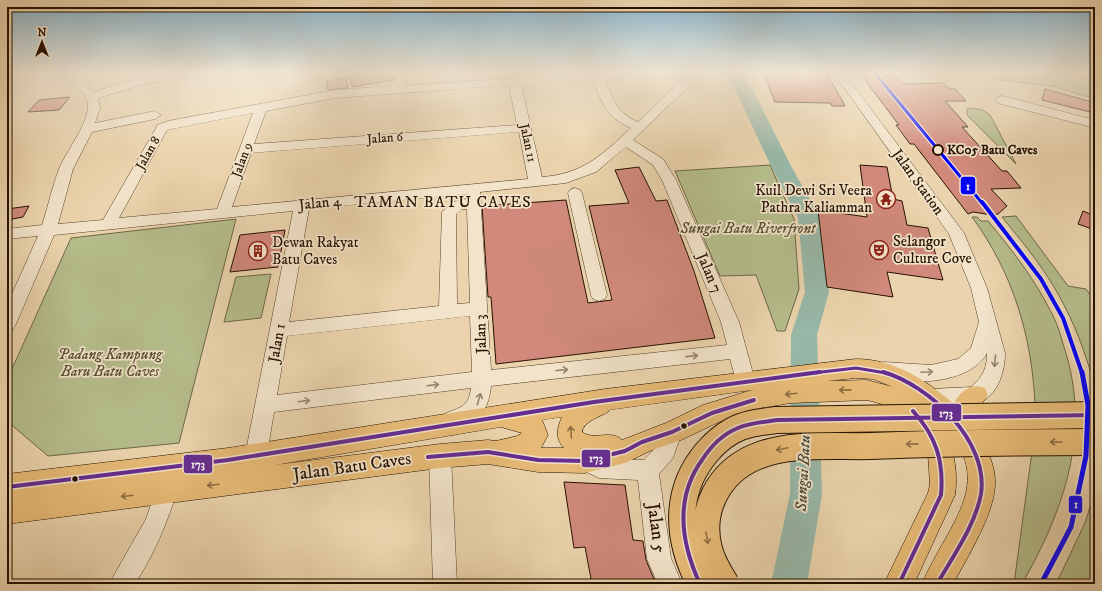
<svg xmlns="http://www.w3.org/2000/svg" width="1102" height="591" font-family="'IM FELL DW Pica',serif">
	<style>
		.green { fill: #b5bd8b; stroke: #6d6746 }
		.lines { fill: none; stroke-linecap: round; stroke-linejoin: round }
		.river { fill: #98b8a8; fill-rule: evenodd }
		.building { fill: #d0897a; stroke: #251100 }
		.minor-casing { stroke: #56422b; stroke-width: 1 }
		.major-casing { stroke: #251100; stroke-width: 1 }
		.minor { fill: #f2e3ca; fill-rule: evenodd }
		.major { fill: #e6ba76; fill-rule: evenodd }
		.major-bridge-casing { stroke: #251100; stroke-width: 28; stroke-linecap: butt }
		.major-bridge { stroke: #e6ba76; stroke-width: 26 }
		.bus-1-far1-casing { stroke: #f2e3ca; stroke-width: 6 }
		.bus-1-casing { stroke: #f2e3ca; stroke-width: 7 }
		.bus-1-far1 { stroke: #662d91; stroke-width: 3 }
		.bus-1 { stroke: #662d91; stroke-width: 4 }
		.rail-1-far2-casing { stroke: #f2e3ca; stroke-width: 5.5 }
		.rail-1-far1-casing { stroke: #f2e3ca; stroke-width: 7 }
		.rail-1-casing { stroke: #f2e3ca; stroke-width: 8 }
		.rail-1-far2 { stroke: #00f; stroke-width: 3 }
		.rail-1-far1 { stroke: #00f; stroke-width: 4 }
		.rail-1 { stroke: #00f; stroke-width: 5 }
		.oneway { stroke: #96846f }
		.oneway2 { stroke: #8f6e41 }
		.stop-dot { fill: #f2e3ca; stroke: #251100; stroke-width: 2 }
		.bus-dot { fill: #251100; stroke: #f2e3ca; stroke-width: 1.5 }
		.labels { text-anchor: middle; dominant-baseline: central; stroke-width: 3.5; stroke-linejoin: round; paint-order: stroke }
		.far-street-label { font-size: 13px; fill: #251100; stroke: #f2e3ca }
		.far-stop-label { font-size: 13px; font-weight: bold; fill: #251100; stroke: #f2e3ca; text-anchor: start }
		.street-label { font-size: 15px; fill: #251100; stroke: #f2e3ca }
		.poi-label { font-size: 15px; fill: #251100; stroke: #f2e3ca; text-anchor: start }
		.park-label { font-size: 15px; font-style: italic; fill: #574d31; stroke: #f2e3ca }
		.neighbourhood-label { font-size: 16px; letter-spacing: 1px; fill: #251100; stroke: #f2e3ca }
		.water-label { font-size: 16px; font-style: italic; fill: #4d4b3b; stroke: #f2e3ca }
		.near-street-label { font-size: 18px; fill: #251100; stroke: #f2e3ca }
		.line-badge { stroke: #f2e3ca; stroke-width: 1.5 }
		.badge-label { font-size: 11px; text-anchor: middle; font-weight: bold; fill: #fff }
	</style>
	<rect width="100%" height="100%" fill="#ebd4ad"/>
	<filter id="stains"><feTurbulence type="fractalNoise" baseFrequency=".005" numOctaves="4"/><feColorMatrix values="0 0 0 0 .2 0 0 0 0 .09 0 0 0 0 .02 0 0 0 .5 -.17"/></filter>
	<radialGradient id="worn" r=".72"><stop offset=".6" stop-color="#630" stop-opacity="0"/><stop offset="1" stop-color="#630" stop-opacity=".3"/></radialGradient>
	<g class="green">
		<path d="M 976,72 L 1095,72 L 1095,99 L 1052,86 L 993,79 Z"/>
		<path d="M 971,108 L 983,110 L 990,115 L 1016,164 L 967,115 L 967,109 Z"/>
		<path d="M 770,165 L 794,219 L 799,289 L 785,331 L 777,331 L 756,275 L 720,276 L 675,171 Z"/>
		<path d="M 1016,216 L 1068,286 L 1086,289 L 1095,301 L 1095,388 C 1088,361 1078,332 1065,307 C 1049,274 1025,245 1002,217 Z"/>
		<path d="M 972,217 L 977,217 L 981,221 L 988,221 C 1013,251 1036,281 1053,316 C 1058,325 1061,337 1064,347 C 1092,432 1064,510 1022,584 L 1014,584 L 1031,459 C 1038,439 1036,426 1035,405 C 1032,336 1013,273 972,217 Z"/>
		<path d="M 236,219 L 179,443 L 48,456 L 7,421 L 7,380 L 71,238 Z"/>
		<path d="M 271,274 L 261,318 L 224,322 L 236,277 Z"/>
		<path d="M 1095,491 L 1095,584 L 1056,584 L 1085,523 Z"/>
	</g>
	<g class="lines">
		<path class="river" d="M 723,72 L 739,72 L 752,88 L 790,164 L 820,218 L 829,292 L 817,335 L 822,494 L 807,584 L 771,584 L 790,494 L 791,335 L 805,292 L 798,218 L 770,164 L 735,89 Z"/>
	</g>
	<g class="building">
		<path d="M 379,72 L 400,72 L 393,80 L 352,87 L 349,76 Z"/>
		<path d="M 782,72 L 826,72 L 845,106 L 832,106 L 830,103 L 775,102 L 764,75 L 783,76 Z"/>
		<path d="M 874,72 L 888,75 L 893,73 L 903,84 L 943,83 L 949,89 L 955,89 L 966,101 L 945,101 L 968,127 L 962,127 L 1002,171 L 1007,171 L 1021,188 L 991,189 L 1007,206 L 998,214 L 992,215 L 973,212 L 968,214 L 914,144 L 910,144 L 896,125 L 899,125 L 862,76 Z"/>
		<path d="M 346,78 L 348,88 L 328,90 L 326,81 Z"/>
		<path d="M 1045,89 L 1092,102 L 1090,112 L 1042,100 Z"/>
		<path d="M 70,97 L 59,110 L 28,112 L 39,100 Z"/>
		<path d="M 860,165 L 887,167 L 893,199 L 902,201 L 907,225 L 928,228 L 943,280 L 887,272 L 893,297 L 827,287 L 818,210 L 867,217 Z"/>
		<path d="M 639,167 L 656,201 L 667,200 L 694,271 L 715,338 L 496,364 L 491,297 L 488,297 L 482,206 L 566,200 L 588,303 L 612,300 L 589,206 L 629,203 L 615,170 Z"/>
		<path d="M 29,206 L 23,217 L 7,220 L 7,209 Z"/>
		<path d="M 1083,211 L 1095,216 L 1095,230 L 1078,224 Z"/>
		<path d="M 285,230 L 278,267 L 230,272 L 240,235 Z"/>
		<path d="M 564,482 L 625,485 L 633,540 L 643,541 L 646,560 L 656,584 L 592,584 L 585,547 L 574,548 Z"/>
	</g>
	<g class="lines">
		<defs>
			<g id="minor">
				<path d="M 73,72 L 83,72 L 86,82 L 94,92 C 129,81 170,66 207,72 L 201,75 L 148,83 L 98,98 L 100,108 L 95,123 L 155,111 L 161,115 L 155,119 L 92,132 L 73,169 L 58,224 L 103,220 L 156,128 L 157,125 L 168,121 L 335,90 L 391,86 L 401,72 L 412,72 L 404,86 L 598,72 L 646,72 L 645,74 L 641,75 L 605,78 C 612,99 617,113 638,122 L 686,76 L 687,72 L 697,72 L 696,79 L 633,140 L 663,159 L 676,180 L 739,322 L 755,381 L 752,387 L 745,389 L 738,387 L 730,359 L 491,386 C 488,414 478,419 453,428 L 446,425 L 443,419 L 446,413 C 462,407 469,406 471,388 L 274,412 L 265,466 L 262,473 L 254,476 L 246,473 L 243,466 L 293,211 L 54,235 L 16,324 L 13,329 L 7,331 L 7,305 L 38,236 L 7,239 L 7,229 L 42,225 C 48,207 52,187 59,169 C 66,152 87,125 88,107 C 88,91 73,89 73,72 ZM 593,79 C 601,102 607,118 631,128 C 602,155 583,174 542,177 L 521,84 ZM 509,85 L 517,125 L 254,144 L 266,111 L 335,98 ZM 253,113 L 217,209 L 119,218 L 167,130 ZM 519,132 L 528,179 L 232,207 L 251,153 ZM 626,147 L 653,165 L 662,180 L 721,322 L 727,345 L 491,370 L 480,192 L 566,183 L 596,172 ZM 466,194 L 466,199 L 453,202 L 442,212 L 439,306 L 289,322 L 309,209 ZM 462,209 L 467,209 L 470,303 L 457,304 L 456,214 ZM 470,316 L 472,372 L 277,395 L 287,336 Z"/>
				<path d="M 833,72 L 843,72 L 964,233 L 987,288 L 1005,353 C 1005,370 999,393 982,401 C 974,405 963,405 954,405 C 941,407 930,408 917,404 L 914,398 L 917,392 C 928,388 957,388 971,387 C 983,377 987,368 987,353 C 970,385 907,386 877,376 L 875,370 L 877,364 L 884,362 L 931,365 L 958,359 L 971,348 L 979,322 L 971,288 L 949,234 Z"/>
				<path d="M 1002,96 L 1095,120 L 1095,128 L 998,103 L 996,100 L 998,97 Z"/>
				<path d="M 575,188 L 580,190 L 582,193 L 607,295 L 605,299 L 599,301 L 593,299 L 591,295 L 568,193 L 570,190 Z"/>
				<path d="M 672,423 L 679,426 L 682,432 L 673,458 L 659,474 L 671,558 L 682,584 L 658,584 L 647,559 L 638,480 L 599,478 L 578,468 L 574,461 L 578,454 L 585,451 L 598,458 L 607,459 L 644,460 L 657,446 L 665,426 Z"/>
				<path d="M 440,446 L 447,449 L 451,456 L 457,584 L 433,584 L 429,456 L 433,449 Z"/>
				<path d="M 166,481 L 174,484 L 177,491 C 167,524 154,554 135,584 L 109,584 L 146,519 L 158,484 Z"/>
			</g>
			<path id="major" d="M 856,359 C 894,359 926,380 954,404 C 960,391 970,383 985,388 L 988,395 L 976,412 L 972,425 C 984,442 996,463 995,485 C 994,514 967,558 953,584 L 922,584 C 949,520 1003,480 934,416 C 952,439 959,467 955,495 L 914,584 L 884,584 L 928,493 L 930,484 L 928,454 L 921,439 L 906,420 L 882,404 L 867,400 L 791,403 L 760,408 L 719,422 L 681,440 L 650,451 L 625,463 L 585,473 L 538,472 L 488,464 L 440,468 L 7,524 L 7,474 L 228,448 L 605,389 ZM 856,378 L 873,379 L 893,387 L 867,380 L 827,381 ZM 752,390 L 703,405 L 666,423 L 622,440 C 612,429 594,441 582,432 C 583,422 599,417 608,412 L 609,410 ZM 562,417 C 557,428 555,439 564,448 L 541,448 L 548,435 L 542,420 ZM 501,427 L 522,433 L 517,436 L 496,441 L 488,440 L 440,444 L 275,465 Z"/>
		</defs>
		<use href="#minor" class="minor-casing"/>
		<use href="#major" class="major-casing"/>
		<use href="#minor" class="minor"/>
		<use href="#major" class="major"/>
		<defs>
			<g id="major-bridge">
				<path d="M 700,584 C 677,540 673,492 707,452 C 714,444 723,436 732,431 C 746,423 762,422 777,420 L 1095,415"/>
				<path d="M 726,584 C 719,573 712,562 709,549 C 699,511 718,473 755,457 C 790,442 833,447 871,446 C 946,443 1020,442 1095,442"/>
			</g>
		</defs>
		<use href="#major-bridge" class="major-bridge-casing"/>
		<use href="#major-bridge" class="major-bridge"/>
		<defs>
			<path id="bus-1-far1" d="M 813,373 L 856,368 L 886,373"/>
			<g id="bus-1">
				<path d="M 883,372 C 929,385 989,441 981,494 C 975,526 953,556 937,584"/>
				<path d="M 428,457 L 488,452 L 538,460 L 585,461 L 625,451 L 642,442 L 672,432 L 712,413 L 754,400"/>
				<path d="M 7,487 L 228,460 L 594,402 L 820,372"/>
				<path d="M 700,584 C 681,543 674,499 702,460 C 711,446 723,434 738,428 C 750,423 764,422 777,420 L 1095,415"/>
				<path d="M 899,584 L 941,495 C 944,461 936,436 913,411"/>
			</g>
		</defs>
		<use href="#bus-1-far1" class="bus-1-far1-casing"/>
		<use href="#bus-1" class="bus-1-casing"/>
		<use href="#bus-1-far1" class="bus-1-far1"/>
		<use href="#bus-1" class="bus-1"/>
		<defs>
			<path id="rail-1-far2" d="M 874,72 L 982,203"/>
			<path id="rail-1-far1" d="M 982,202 L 1041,279 L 1063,318 L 1082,373"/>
			<path id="rail-1" d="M 1041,584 L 1071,527 L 1086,456 L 1088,405 L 1082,372"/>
		</defs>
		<use href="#rail-1-far2" class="rail-1-far2-casing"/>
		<use href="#rail-1-far1" class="rail-1-far1-casing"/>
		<use href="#rail-1" class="rail-1-casing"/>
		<use href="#rail-1-far2" class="rail-1-far2"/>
		<use href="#rail-1-far1" class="rail-1-far1"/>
		<use href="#rail-1" class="rail-1"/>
	</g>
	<defs><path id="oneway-shaft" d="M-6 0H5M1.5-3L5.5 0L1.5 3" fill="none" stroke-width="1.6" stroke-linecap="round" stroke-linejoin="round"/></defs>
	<g class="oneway">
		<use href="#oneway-shaft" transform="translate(692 356) rotate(-6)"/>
		<use href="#oneway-shaft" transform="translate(995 361) rotate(95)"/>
		<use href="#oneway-shaft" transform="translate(562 370) rotate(-6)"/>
		<use href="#oneway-shaft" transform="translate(927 372) rotate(-3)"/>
		<use href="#oneway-shaft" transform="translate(433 385) rotate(-7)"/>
		<use href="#oneway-shaft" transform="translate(479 399) rotate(-73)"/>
		<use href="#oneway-shaft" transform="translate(304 401) rotate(-7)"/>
	</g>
	<g class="oneway2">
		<use href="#oneway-shaft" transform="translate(845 390) rotate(179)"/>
		<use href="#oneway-shaft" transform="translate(791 394) rotate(173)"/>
		<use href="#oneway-shaft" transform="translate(571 432) rotate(-94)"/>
		<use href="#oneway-shaft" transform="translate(1056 442) rotate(-180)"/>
		<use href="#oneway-shaft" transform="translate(912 444) rotate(179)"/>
		<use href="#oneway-shaft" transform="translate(782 449) rotate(168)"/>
		<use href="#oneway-shaft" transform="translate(213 485) rotate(173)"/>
		<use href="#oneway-shaft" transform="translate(127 496) rotate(173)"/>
		<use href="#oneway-shaft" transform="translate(707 538) rotate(80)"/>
	</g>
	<linearGradient id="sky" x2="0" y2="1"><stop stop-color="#88b6ce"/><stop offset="0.47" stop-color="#f6ecda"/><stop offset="1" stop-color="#f6ecda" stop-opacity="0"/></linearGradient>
	<rect width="1102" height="154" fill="url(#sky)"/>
	<defs>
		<symbol id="temple-ring" viewBox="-11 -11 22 22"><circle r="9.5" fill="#f2e3ca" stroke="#8f2418" stroke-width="1.5"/><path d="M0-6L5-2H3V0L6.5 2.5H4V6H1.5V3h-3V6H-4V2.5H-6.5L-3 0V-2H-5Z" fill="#8f2418"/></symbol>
		<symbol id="theatre-ring" viewBox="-11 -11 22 22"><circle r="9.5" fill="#f2e3ca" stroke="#8f2418" stroke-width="1.5"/><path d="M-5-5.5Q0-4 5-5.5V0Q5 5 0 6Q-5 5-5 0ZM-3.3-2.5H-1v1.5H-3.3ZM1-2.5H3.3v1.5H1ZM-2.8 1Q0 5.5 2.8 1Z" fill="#8f2418"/></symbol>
		<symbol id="building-ring" viewBox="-11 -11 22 22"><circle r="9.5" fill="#f2e3ca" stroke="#8f2418" stroke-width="1.5"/><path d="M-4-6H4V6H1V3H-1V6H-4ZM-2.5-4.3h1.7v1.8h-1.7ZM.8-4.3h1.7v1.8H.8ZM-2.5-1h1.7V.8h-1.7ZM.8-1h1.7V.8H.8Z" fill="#8f2418"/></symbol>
	</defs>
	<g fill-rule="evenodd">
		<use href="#temple-ring" x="875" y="188" width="22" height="22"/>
		<use href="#theatre-ring" x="868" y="239" width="22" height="22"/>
		<use href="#building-ring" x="247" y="240" width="22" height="22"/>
	</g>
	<circle class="stop-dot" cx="938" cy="150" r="5"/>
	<g class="bus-dot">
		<circle cx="684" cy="426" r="3.5"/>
		<circle cx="75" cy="479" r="3.5"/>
	</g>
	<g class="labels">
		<g class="far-street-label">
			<text transform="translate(385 138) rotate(-4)">Jalan 6</text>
			<text transform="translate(528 143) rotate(78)">Jalan 11</text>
			<text transform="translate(148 153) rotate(-61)">Jalan 8</text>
			<text transform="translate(242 160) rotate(-70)">Jalan 9</text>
		</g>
		<g class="far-stop-label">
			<text x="947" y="150">KC05 Batu Caves</text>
		</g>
		<g class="street-label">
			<text transform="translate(918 182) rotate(54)">Jalan Station</text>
			<text transform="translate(320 203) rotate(-6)">Jalan 4</text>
			<text transform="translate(709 273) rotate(67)">Jalan 7</text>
			<text transform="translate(481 334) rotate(-92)">Jalan 3</text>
			<text transform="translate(277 343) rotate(-80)">Jalan 1</text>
		</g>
		<g class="poi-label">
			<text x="872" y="190" text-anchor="end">Kuil Dewi Sri Veera<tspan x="872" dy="17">Pathra Kaliamman</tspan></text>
			<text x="893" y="241">Selangor<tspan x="893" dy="17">Culture Cove</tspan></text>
			<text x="272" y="242">Dewan Rakyat<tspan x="272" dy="17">Batu Caves</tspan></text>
		</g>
		<g class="park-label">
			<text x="748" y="228">Sungai Batu Riverfront</text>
			<text x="110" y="354">Padang Kampung<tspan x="110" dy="17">Baru Batu Caves</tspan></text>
		</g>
		<g class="neighbourhood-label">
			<text x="443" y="202">TAMAN BATU CAVES</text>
		</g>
		<g class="water-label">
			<text transform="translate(803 473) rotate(-87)">Sungai Batu</text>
		</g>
		<g class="near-street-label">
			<text transform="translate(352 467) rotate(-8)">Jalan Batu Caves</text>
			<text transform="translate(656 528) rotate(82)">Jalan 5</text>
		</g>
	</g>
	<g class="line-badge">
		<rect x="960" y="176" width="16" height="19" rx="4" fill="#00f"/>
		<rect x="931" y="403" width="31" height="19" rx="4" fill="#662d91"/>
		<rect x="581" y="449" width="30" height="19" rx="4" fill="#662d91"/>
		<rect x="183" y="454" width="30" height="20" rx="4" fill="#662d91"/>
		<rect x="1068" y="495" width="15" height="19" rx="4" fill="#00f"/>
	</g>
	<g class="badge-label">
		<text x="968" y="190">1</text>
		<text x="946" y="417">173</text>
		<text x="596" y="462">173</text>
		<text x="198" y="468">173</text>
		<text x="1076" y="508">1</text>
	</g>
	<rect width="1102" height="591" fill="none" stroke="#ebd4ad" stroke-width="24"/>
	<rect x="8" y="8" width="1086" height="575" fill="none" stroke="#251100" stroke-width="2"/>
	<rect x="12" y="12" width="1078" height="567" fill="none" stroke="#251100"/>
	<g transform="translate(42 42)" stroke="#f2e3ca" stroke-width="3" paint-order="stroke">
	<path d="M0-3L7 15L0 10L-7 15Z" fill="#251100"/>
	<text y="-6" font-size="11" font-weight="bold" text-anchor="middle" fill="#251100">N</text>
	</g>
	<rect width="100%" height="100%" filter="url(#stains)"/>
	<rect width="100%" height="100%" fill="url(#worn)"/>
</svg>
